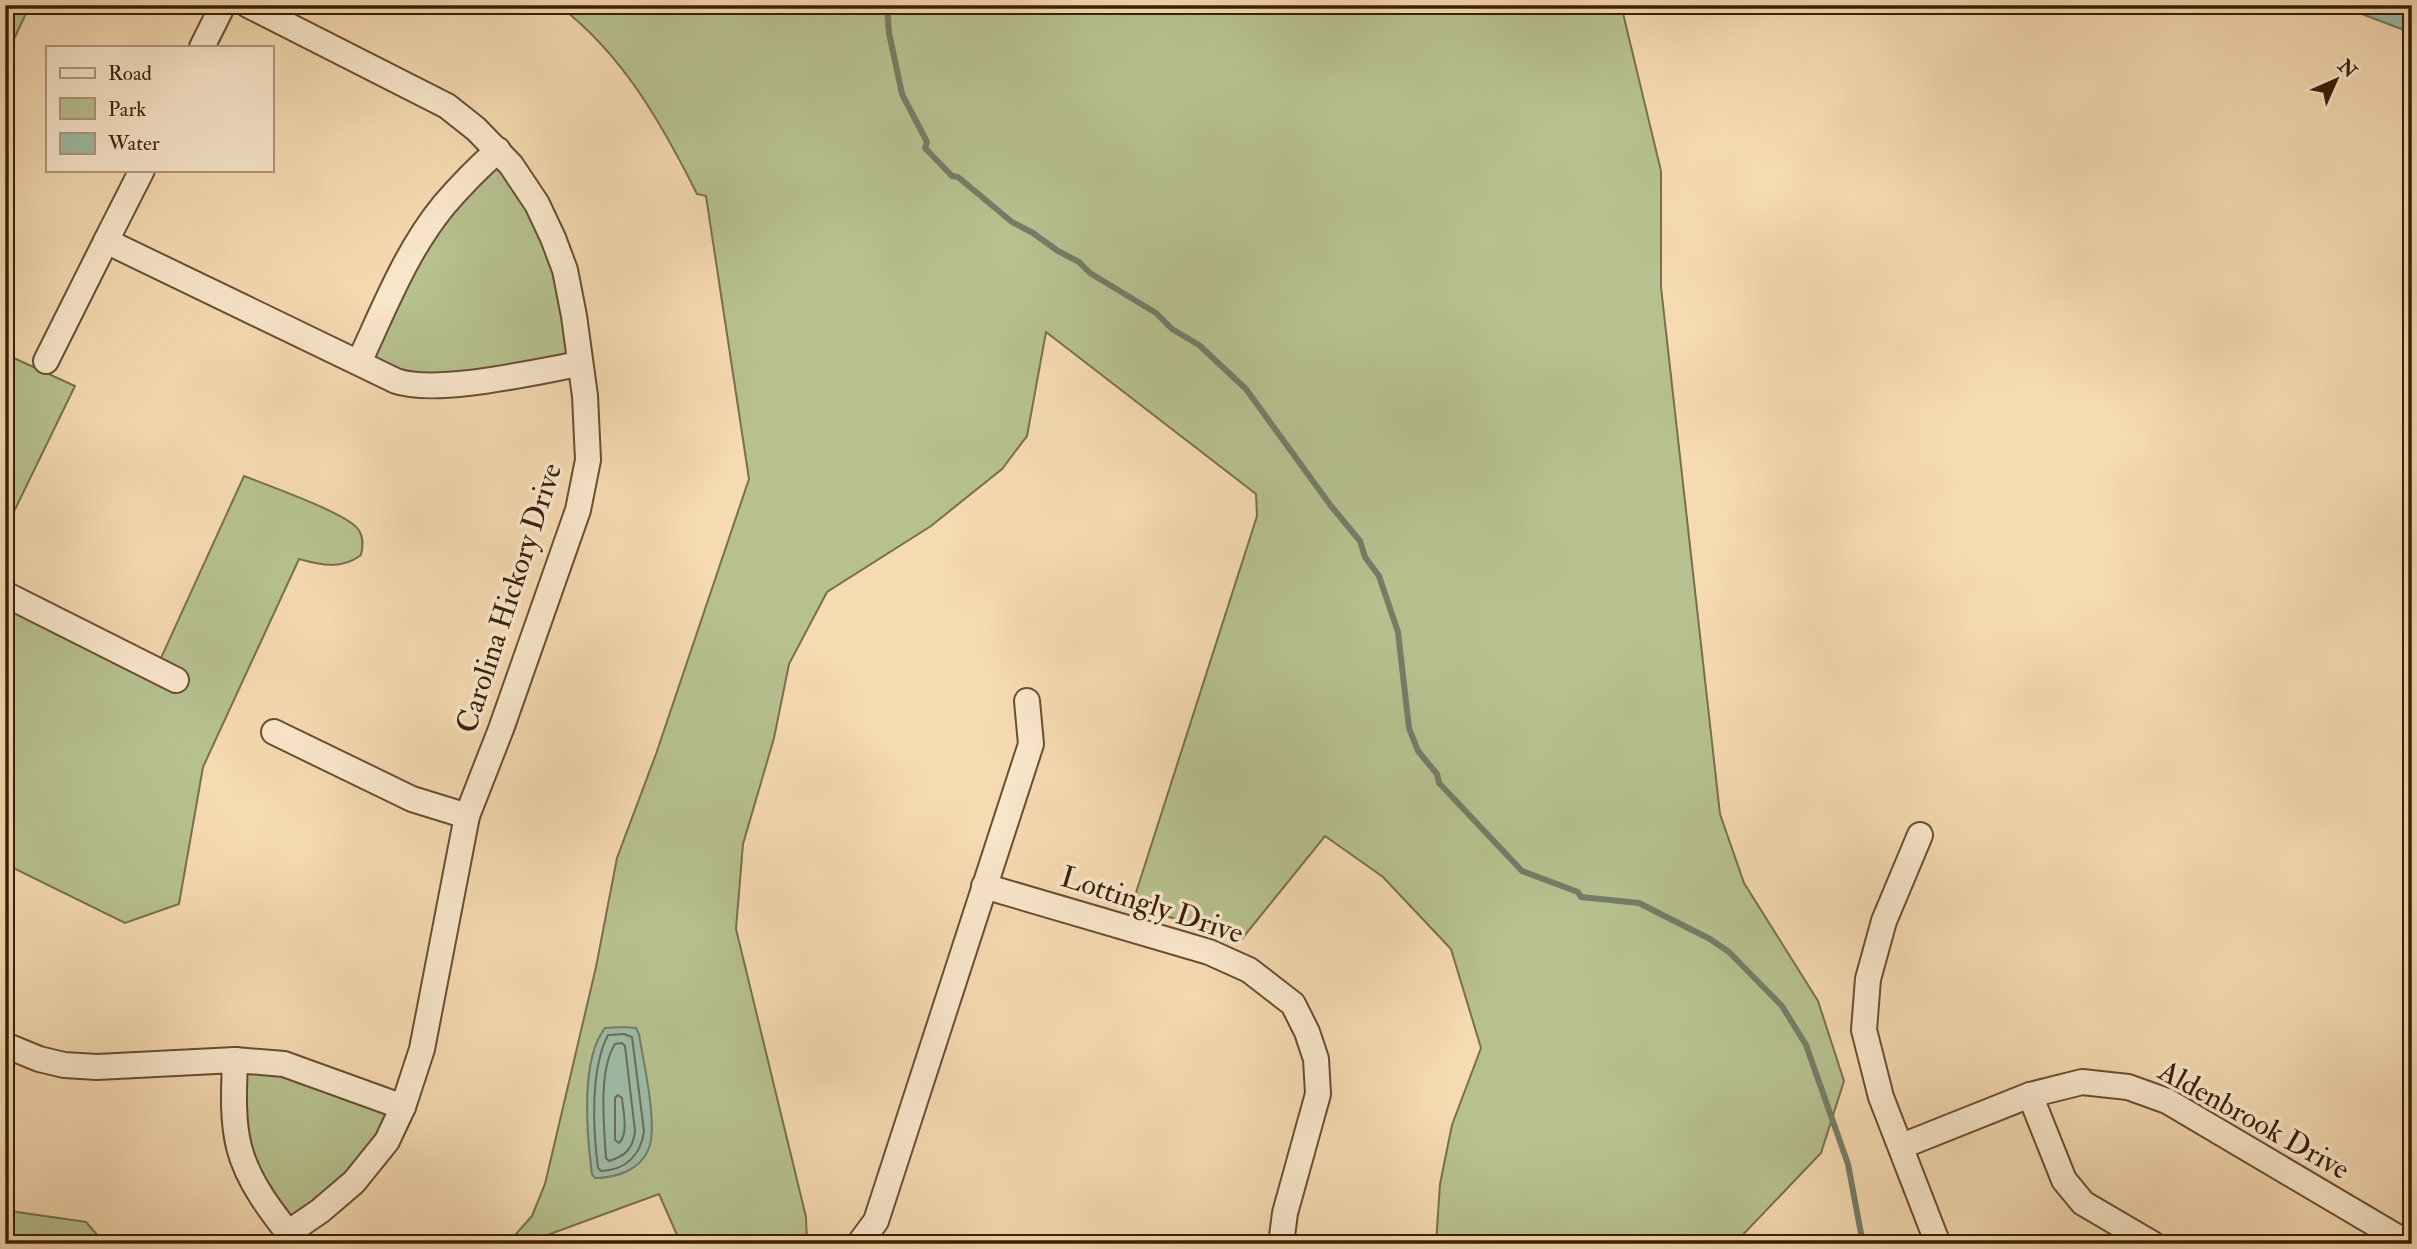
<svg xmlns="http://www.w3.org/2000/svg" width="2417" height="1249" font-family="'IM FELL Double Pica',serif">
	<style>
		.green { fill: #b7c190; stroke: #78704c; stroke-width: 2; fill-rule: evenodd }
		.water { fill: #9dbba7; stroke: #757d67; stroke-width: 2 }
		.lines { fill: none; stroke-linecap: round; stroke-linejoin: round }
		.shore { stroke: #6c6d57; stroke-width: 2 }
		.stream { stroke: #757d67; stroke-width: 6 }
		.minor-casing { stroke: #694e32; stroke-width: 28 }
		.minor { stroke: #f9e7cc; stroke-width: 24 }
		.labels { text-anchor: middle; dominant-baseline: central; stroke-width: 7; stroke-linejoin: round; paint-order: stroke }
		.street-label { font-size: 30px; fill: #3a1f07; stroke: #f9e7cc }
	</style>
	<rect width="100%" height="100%" fill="#f6dab1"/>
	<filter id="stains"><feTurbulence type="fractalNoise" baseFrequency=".00286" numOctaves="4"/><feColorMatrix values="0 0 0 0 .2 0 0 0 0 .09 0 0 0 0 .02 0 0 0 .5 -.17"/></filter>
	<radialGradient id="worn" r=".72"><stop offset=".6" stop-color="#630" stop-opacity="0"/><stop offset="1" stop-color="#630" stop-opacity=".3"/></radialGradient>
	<g class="green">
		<path d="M 5,5 L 30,5 L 5,58 Z"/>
		<path d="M 558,5 L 1621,5 L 1661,171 L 1661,287 L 1720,814 L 1744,883 L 1818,1001 L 1844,1081 L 1821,1153 L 1734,1244 L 1436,1244 L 1440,1184 L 1452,1125 L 1481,1048 L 1451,949 L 1383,877 L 1325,836 L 1241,940 L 1132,905 L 1257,516 L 1256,494 L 1046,332 L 1027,436 L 1002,469 L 931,526 L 827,592 L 789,664 L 774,738 L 743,844 L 736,929 L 806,1217 L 807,1244 L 681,1244 L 659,1194 L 523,1244 L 507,1244 L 532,1216 L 545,1184 L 596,967 L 617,858 L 656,754 L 749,479 L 706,196 L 697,194 C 662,124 622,53 558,5 ZM 646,1080 C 648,1096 653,1116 651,1131 C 646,1165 624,1181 592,1174 L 588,1115 Z"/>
		<path d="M 498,150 L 537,204 L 579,364 L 437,385 L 359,362 L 395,283 Z"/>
		<path d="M 5,354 L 75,386 L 5,530 Z"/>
		<path d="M 244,476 C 267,485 346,513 358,529 C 364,537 363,546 361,555 C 342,570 320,565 299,559 L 203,767 L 179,904 L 125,923 L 5,864 L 5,595 L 156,669 Z"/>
		<path d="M 235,1060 L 403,1107 L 395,1127 L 288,1233 L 254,1183 Z"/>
		<path d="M 5,1208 L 17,1212 L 86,1222 L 105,1244 L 5,1244 Z"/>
	</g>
	<g class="water">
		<path d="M 2338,5 L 2412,5 L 2412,33 Z"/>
		<path d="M 624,1027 L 636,1028 L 639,1034 C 643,1060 658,1124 649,1148 C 641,1170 616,1178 595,1178 L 592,1174 C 587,1136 580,1060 605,1028 Z"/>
	</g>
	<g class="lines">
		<g class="shore">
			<path d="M 608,1035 L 624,1034 L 632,1037 L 644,1131 C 641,1155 626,1170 601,1171 L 598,1168 C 593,1130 590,1070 608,1035 Z"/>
			<path d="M 615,1044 L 622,1043 L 625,1046 L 635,1131 C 633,1148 626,1156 609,1161 L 606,1158 C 604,1127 598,1070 615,1044 Z"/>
			<path d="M 618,1095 L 622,1098 C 623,1111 629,1134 619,1143 L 615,1140 L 615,1098 Z"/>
		</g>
		<path class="stream" d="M 887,5 L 889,33 L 902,94 L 927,142 L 925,148 L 952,176 L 958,177 L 1012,222 L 1033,233 L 1058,251 L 1079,262 L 1090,273 L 1156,313 L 1172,329 L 1199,345 L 1246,389 L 1331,506 L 1360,541 L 1365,557 L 1379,576 L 1398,632 L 1409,728 L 1418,751 L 1437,774 L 1439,783 L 1522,871 L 1578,892 L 1581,897 L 1639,903 L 1710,939 L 1729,952 L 1782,1006 L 1806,1045 L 1848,1164 L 1863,1244"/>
		<defs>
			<g id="minor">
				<path d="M 248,5 L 447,106 L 476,129 L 511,165 L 537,204 L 553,238 L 565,270 L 574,316 L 585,396 L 588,460 L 578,510 L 501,729 L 467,816 L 422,1049 L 403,1107 L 387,1141 L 354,1182 L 320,1211 L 288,1233"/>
				<path d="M 202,47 L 223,5"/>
				<path d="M 142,170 L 106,241 L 396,381 C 437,395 534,372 579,364"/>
				<path d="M 46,361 L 106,241"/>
				<path d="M 359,362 C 384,309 406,251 444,205 C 461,185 479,167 498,150"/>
				<path d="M 5,594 L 176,680"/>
				<path d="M 274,732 L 412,799 L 467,816"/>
				<path d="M 1920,835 L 1884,921 L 1868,979 L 1864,1030 L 1881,1097 L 1938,1244"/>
				<path d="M 984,886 L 1209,952 L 1249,970 L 1293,1004 L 1307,1032 L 1316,1059 L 1318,1094 L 1285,1213 L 1281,1244"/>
				<path d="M 5,1045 L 39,1059 L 64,1065 L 97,1067 L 235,1060 L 284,1064 L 403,1107"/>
				<path d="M 235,1060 C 234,1088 232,1119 239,1147 C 248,1183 274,1215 297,1244"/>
				<path d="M 2030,1095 L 2064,1180 L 2083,1203 L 2153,1244"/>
				<path d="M 1902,1146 L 2030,1095 L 2082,1082 L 2128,1087 L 2167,1101 L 2409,1244"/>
				<path d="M 859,1244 L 876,1221 L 1031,744 L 1027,701"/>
			</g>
		</defs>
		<use href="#minor" class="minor-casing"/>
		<use href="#minor" class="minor"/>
	</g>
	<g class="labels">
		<g class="street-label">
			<text transform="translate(509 598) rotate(-72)">Carolina Hickory Drive</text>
			<text transform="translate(1152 905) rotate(18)">Lottingly Drive</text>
			<text transform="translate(2254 1120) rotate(29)">Aldenbrook Drive</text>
		</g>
	</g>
	<rect width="2417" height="1249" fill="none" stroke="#f6dab1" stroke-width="28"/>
	<rect x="7" y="7" width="2403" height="1235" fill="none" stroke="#3a1f07" stroke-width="3.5"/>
	<rect x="14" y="14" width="2389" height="1221" fill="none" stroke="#3a1f07" stroke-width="2"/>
	<rect x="46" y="46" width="228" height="126" fill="#f9e7cc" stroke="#ad977d" stroke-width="2"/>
	<rect x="60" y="68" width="35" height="10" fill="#f9e7cc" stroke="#ad977d" stroke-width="2"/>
	<text x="108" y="80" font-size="21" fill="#3a1f07">Road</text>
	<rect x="60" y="98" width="35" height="21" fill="#b7c190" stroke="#ad977d" stroke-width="2"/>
	<text x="108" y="116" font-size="21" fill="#3a1f07">Park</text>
	<rect x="60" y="133" width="35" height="21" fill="#9dbba7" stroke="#ad977d" stroke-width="2"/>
	<text x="108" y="150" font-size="21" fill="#3a1f07">Water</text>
	<g transform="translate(2336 80) rotate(45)" stroke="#f9e7cc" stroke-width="5" paint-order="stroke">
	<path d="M0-5L12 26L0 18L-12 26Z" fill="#3a1f07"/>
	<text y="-10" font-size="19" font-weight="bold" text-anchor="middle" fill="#3a1f07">N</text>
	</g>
	<rect width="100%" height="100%" filter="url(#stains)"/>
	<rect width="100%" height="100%" fill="url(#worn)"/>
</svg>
